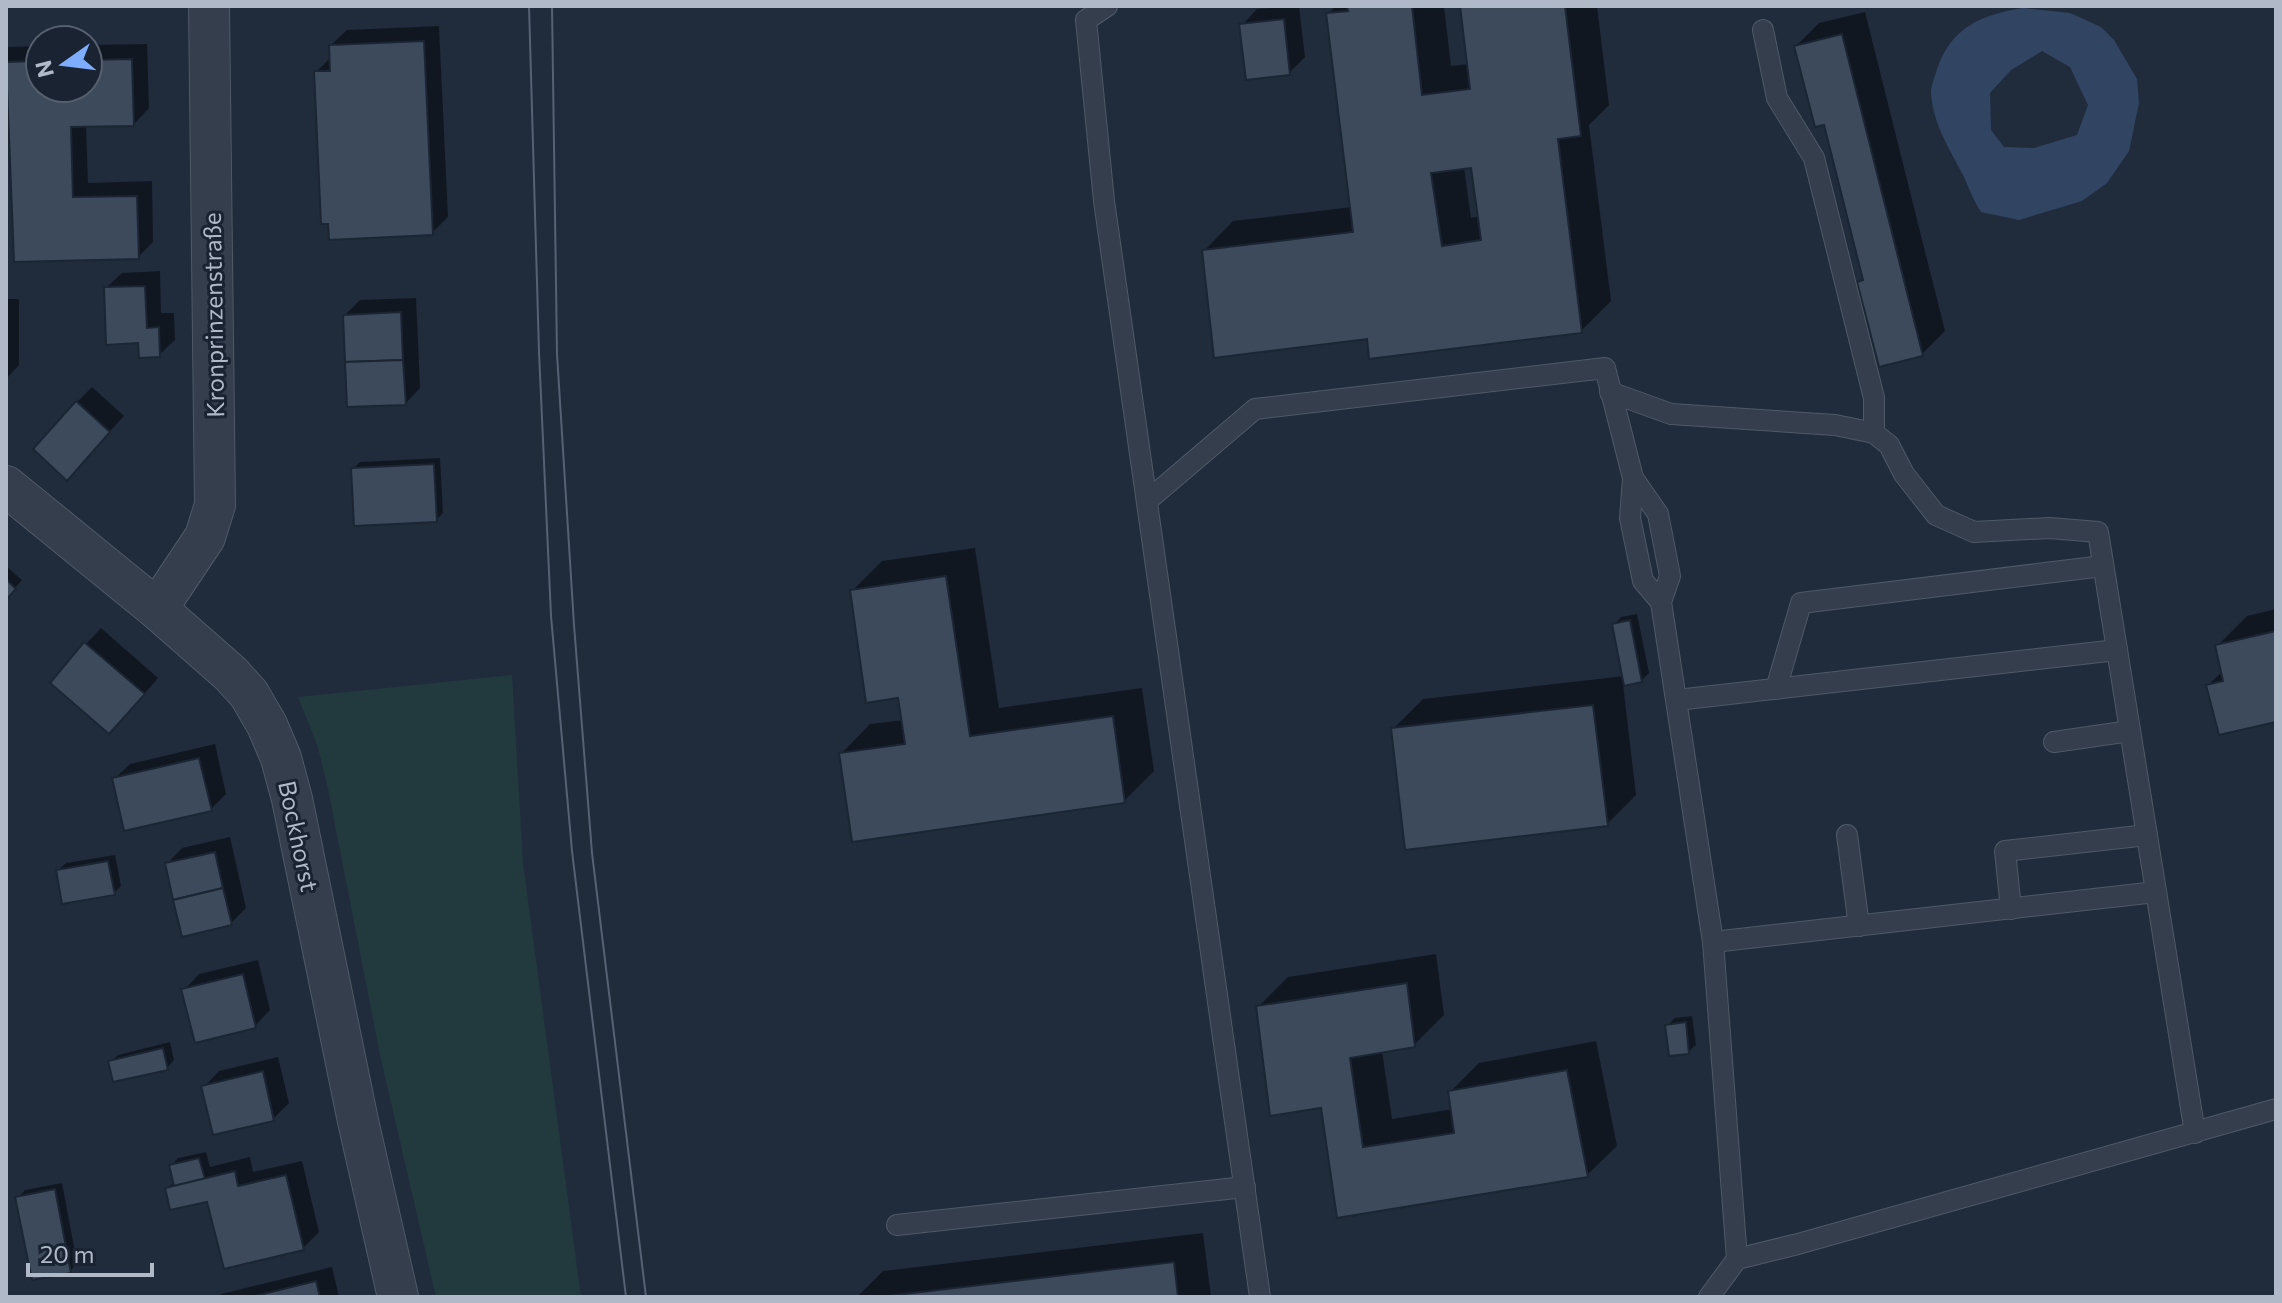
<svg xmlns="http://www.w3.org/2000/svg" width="2282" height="1303" font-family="Commissioner,sans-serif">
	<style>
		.green { fill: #223a3d }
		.water { fill: #314563; fill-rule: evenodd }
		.shadow { fill: #0007; fill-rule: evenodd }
		.building { fill: #3c4a5c; stroke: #1b2533; stroke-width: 2; fill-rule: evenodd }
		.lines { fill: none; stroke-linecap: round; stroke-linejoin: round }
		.service-casing { stroke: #4f5967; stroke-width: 22 }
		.minor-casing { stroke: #4f5967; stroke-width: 42 }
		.service { stroke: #343e4c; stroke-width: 20 }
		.minor { stroke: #343e4c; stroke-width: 40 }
		.tram { stroke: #566274; stroke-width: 2 }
		.labels { text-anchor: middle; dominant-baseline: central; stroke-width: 6; stroke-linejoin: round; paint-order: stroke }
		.street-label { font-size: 24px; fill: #afb9c8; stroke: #1a2331 }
	</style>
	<rect width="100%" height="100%" fill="#202c3c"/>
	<path class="green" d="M 512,675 L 523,863 L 581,1297 L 436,1297 L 380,1055 L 328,789 L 317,744 L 298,697 Z"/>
	<path class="water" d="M 2023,8 L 2070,13 L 2101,27 L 2114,40 L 2137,79 L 2139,103 L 2129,151 L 2107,183 L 2082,201 L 2019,220 L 1981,212 C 1974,201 1970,191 1965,179 C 1951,151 1933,125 1931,93 C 1931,85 1935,77 1937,69 C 1952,26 1982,15 2023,8 ZM 2042,51 L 2070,67 L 2088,105 L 2077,135 L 2034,148 L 2004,147 L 1991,130 L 1990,93 L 2011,70 Z"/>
	<g class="shadow">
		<path d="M 1299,6 L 1305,57 L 1289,73 L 1242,25 L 1257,9 Z"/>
		<path d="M 1336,6 L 1444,6 L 1451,66 L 1469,64 L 1462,6 L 1597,6 L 1609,105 L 1589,125 L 1611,301 L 1581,331 L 1368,337 L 1204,251 L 1233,221 L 1352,207 L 1328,14 ZM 1473,165 L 1480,216 L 1471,218 L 1464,167 Z"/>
		<path d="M 1865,12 L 1945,331 L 1922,354 L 1859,283 L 1864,277 L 1825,123 L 1796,46 L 1819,23 Z"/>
		<path d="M 439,26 L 448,217 L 432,233 L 316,72 L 331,57 L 331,45 L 347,30 Z"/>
		<path d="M 147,44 L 149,108 L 134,124 L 86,125 L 88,183 L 152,181 L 153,242 L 138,257 L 16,260 L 11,93 L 6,93 L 6,47 L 40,46 L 40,88 L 88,88 L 88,45 Z"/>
		<path d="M 160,271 L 161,313 L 174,313 L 175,340 L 159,355 L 140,341 L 106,288 L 122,273 Z"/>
		<path d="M 416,298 L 420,388 L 405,404 L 345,315 L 360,300 Z"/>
		<path d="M 6,299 L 19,299 L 19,365 L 6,379 Z"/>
		<path d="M 92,387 L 124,416 L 82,462 L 77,402 Z"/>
		<path d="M 440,458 L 443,513 L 436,520 L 353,469 L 360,462 Z"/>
		<path d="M 975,548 L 999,708 L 1142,688 L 1154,771 L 1124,801 L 841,754 L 870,724 L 904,720 L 900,696 L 852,591 L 882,561 Z"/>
		<path d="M 6,566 L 22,580 L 6,598 Z"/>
		<path d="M 2276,609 L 2276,720 L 2208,685 L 2223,671 L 2217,646 L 2247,616 Z"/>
		<path d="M 1637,614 L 1649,673 L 1642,680 L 1623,684 L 1636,795 L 1607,824 L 1393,729 L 1423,699 L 1624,676 L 1614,625 L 1621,617 Z"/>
		<path d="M 101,628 L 158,678 L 125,716 L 86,644 Z"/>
		<path d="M 215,744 L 226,794 L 211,809 L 114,779 L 130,764 Z"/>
		<path d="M 230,837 L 246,908 L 231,923 L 167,864 L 182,848 Z"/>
		<path d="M 115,855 L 121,886 L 114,893 L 58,870 L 66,863 Z"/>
		<path d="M 1436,954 L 1444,1015 L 1414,1045 L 1382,1051 L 1392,1119 L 1453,1109 L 1450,1092 L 1479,1063 L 1596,1041 L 1617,1146 L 1587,1175 L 1339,1215 L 1323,1106 L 1258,1007 L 1288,977 Z"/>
		<path d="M 258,960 L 270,1010 L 255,1026 L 184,990 L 199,974 Z"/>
		<path d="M 1692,1016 L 1696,1045 L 1688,1052 L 1667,1026 L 1675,1018 Z"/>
		<path d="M 170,1042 L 174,1060 L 167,1068 L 110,1062 L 118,1055 Z"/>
		<path d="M 278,1057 L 289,1103 L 273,1119 L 204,1087 L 219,1071 Z"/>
		<path d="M 206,1152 L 210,1167 L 250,1157 L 253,1172 L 302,1161 L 319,1232 L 303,1248 L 209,1199 L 167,1189 L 175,1181 L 171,1166 L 178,1158 Z"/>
		<path d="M 62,1183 L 77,1263 L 70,1271 L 18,1198 L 25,1190 Z"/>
		<path d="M 1203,1233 L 1211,1297 L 857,1297 L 883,1271 Z"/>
		<path d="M 332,1267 L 339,1297 L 218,1297 L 221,1294 Z"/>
	</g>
	<g class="building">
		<path d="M 1347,6 L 1412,6 L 1422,95 L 1470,89 L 1460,6 L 1565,6 L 1581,136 L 1558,139 L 1582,333 L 1369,359 L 1367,339 L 1214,358 L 1202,250 L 1353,232 L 1326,13 L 1348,11 ZM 1471,168 L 1481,240 L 1442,246 L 1431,173 Z"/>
		<path d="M 1284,19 L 1290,75 L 1246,80 L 1239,24 Z"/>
		<path d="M 1842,34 L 1923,356 L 1879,367 L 1857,282 L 1863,280 L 1824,125 L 1815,127 L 1794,46 Z"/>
		<path d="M 424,41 L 433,235 L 329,240 L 328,224 L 321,224 L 314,71 L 330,71 L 329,45 Z"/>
		<path d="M 132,59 L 134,126 L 71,127 L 73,197 L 137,196 L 139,259 L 14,262 L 6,62 L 40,61 L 40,88 L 88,88 L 88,60 Z"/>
		<path d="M 145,286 L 147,328 L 159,327 L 160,357 L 139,358 L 138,343 L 106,345 L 104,287 Z"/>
		<path d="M 401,312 L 403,360 L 345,362 L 343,315 Z"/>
		<path d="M 403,360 L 406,405 L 347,407 L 345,362 Z"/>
		<path d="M 76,401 L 110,432 L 67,481 L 33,449 Z"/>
		<path d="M 434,464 L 437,522 L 354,526 L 351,468 Z"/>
		<path d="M 946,576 L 970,736 L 1113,716 L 1125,803 L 852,842 L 839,753 L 905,744 L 898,698 L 866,703 L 850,590 Z"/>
		<path d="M 6,579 L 16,589 L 6,600 Z"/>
		<path d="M 1630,620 L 1642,682 L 1624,686 L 1612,624 Z"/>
		<path d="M 2276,631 L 2276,722 L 2219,735 L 2206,685 L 2223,681 L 2215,645 Z"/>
		<path d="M 84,642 L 145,694 L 109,734 L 50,683 Z"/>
		<path d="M 1593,705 L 1608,826 L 1405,850 L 1391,728 Z"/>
		<path d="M 199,758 L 212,811 L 124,831 L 112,778 Z"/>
		<path d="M 215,852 L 223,888 L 173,900 L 165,863 Z"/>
		<path d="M 108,861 L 115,895 L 62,904 L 56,870 Z"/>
		<path d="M 223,888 L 232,925 L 182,937 L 173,900 Z"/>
		<path d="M 243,974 L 256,1028 L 195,1043 L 181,989 Z"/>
		<path d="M 1407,983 L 1415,1047 L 1350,1058 L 1363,1147 L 1454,1133 L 1448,1091 L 1567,1070 L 1588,1177 L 1337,1218 L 1321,1108 L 1270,1116 L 1256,1006 Z"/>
		<path d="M 1686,1022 L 1689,1054 L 1669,1056 L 1665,1025 Z"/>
		<path d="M 163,1048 L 168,1070 L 113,1082 L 108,1061 Z"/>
		<path d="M 263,1071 L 274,1121 L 213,1135 L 201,1086 Z"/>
		<path d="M 199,1158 L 205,1179 L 174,1186 L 169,1165 Z"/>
		<path d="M 235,1171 L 238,1186 L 286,1175 L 304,1250 L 224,1269 L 207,1202 L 170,1210 L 165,1188 Z"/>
		<path d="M 55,1189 L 71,1273 L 32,1280 L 15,1197 Z"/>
		<path d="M 1174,1262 L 1178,1297 L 879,1297 Z"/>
		<path d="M 316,1281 L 320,1297 L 251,1297 Z"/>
	</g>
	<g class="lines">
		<defs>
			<g id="service">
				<path d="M 1107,6 L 1086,20 L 1104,201 L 1260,1297"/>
				<path d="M 1763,30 L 1777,98 L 1814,158 L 1874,398 L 1874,433 L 1889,445 L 1904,474 L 1936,515 L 1974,532 L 2050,528 L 2098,532 L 2195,1133"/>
				<path d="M 1610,392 L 1671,414 L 1835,425 L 1874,433"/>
				<path d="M 1633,478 L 1658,514 L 1670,576 L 1661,602 L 1713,942 L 1737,1259"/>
				<path d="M 1147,501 L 1255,409 L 1605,368 L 1633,478 L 1630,518 L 1643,581 L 1661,602"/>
				<path d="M 1776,689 L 1801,603 L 2103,566"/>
				<path d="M 1677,700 L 2117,650"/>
				<path d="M 2054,742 L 2130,731"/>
				<path d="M 1847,835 L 1859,926"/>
				<path d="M 2011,909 L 2005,851 L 2147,835"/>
				<path d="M 1713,942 L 2156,892"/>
				<path d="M 897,1225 L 1245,1187"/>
				<path d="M 1709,1297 L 1737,1259 L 1798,1244 L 2276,1109"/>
			</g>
			<g id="minor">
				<path d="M 6,486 L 157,609 L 231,674 L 249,694 L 267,725 L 281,758 L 292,799 L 358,1121 L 398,1297"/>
				<path d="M 157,609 L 205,537 L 215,505 L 209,6"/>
			</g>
		</defs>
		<use href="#service" class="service-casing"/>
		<use href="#minor" class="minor-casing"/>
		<use href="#service" class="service"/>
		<use href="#minor" class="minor"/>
		<g class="tram">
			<path d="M 529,6 L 539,352 L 551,616 L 572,851 L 626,1297"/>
			<path d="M 552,6 L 557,354 L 574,625 L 592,853 L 646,1297"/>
		</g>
	</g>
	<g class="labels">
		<g class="street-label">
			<text transform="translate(213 315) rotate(-91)">Kronprinzenstraße</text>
			<text transform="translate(299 836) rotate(78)">Bockhorst</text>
		</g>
	</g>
	<rect width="2282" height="1303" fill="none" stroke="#afb9c8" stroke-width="16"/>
	<g transform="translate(64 64) rotate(256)"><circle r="38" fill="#1a2331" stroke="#565f6d" stroke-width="2"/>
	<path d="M0-6L14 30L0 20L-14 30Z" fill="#7eadff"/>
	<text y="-12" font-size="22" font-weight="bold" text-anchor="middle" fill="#afb9c8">N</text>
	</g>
	<path d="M28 1263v12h124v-12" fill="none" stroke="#afb9c8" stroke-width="4"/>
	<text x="40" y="1263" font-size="24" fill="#afb9c8" stroke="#1a2331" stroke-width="6" paint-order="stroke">20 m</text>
</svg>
